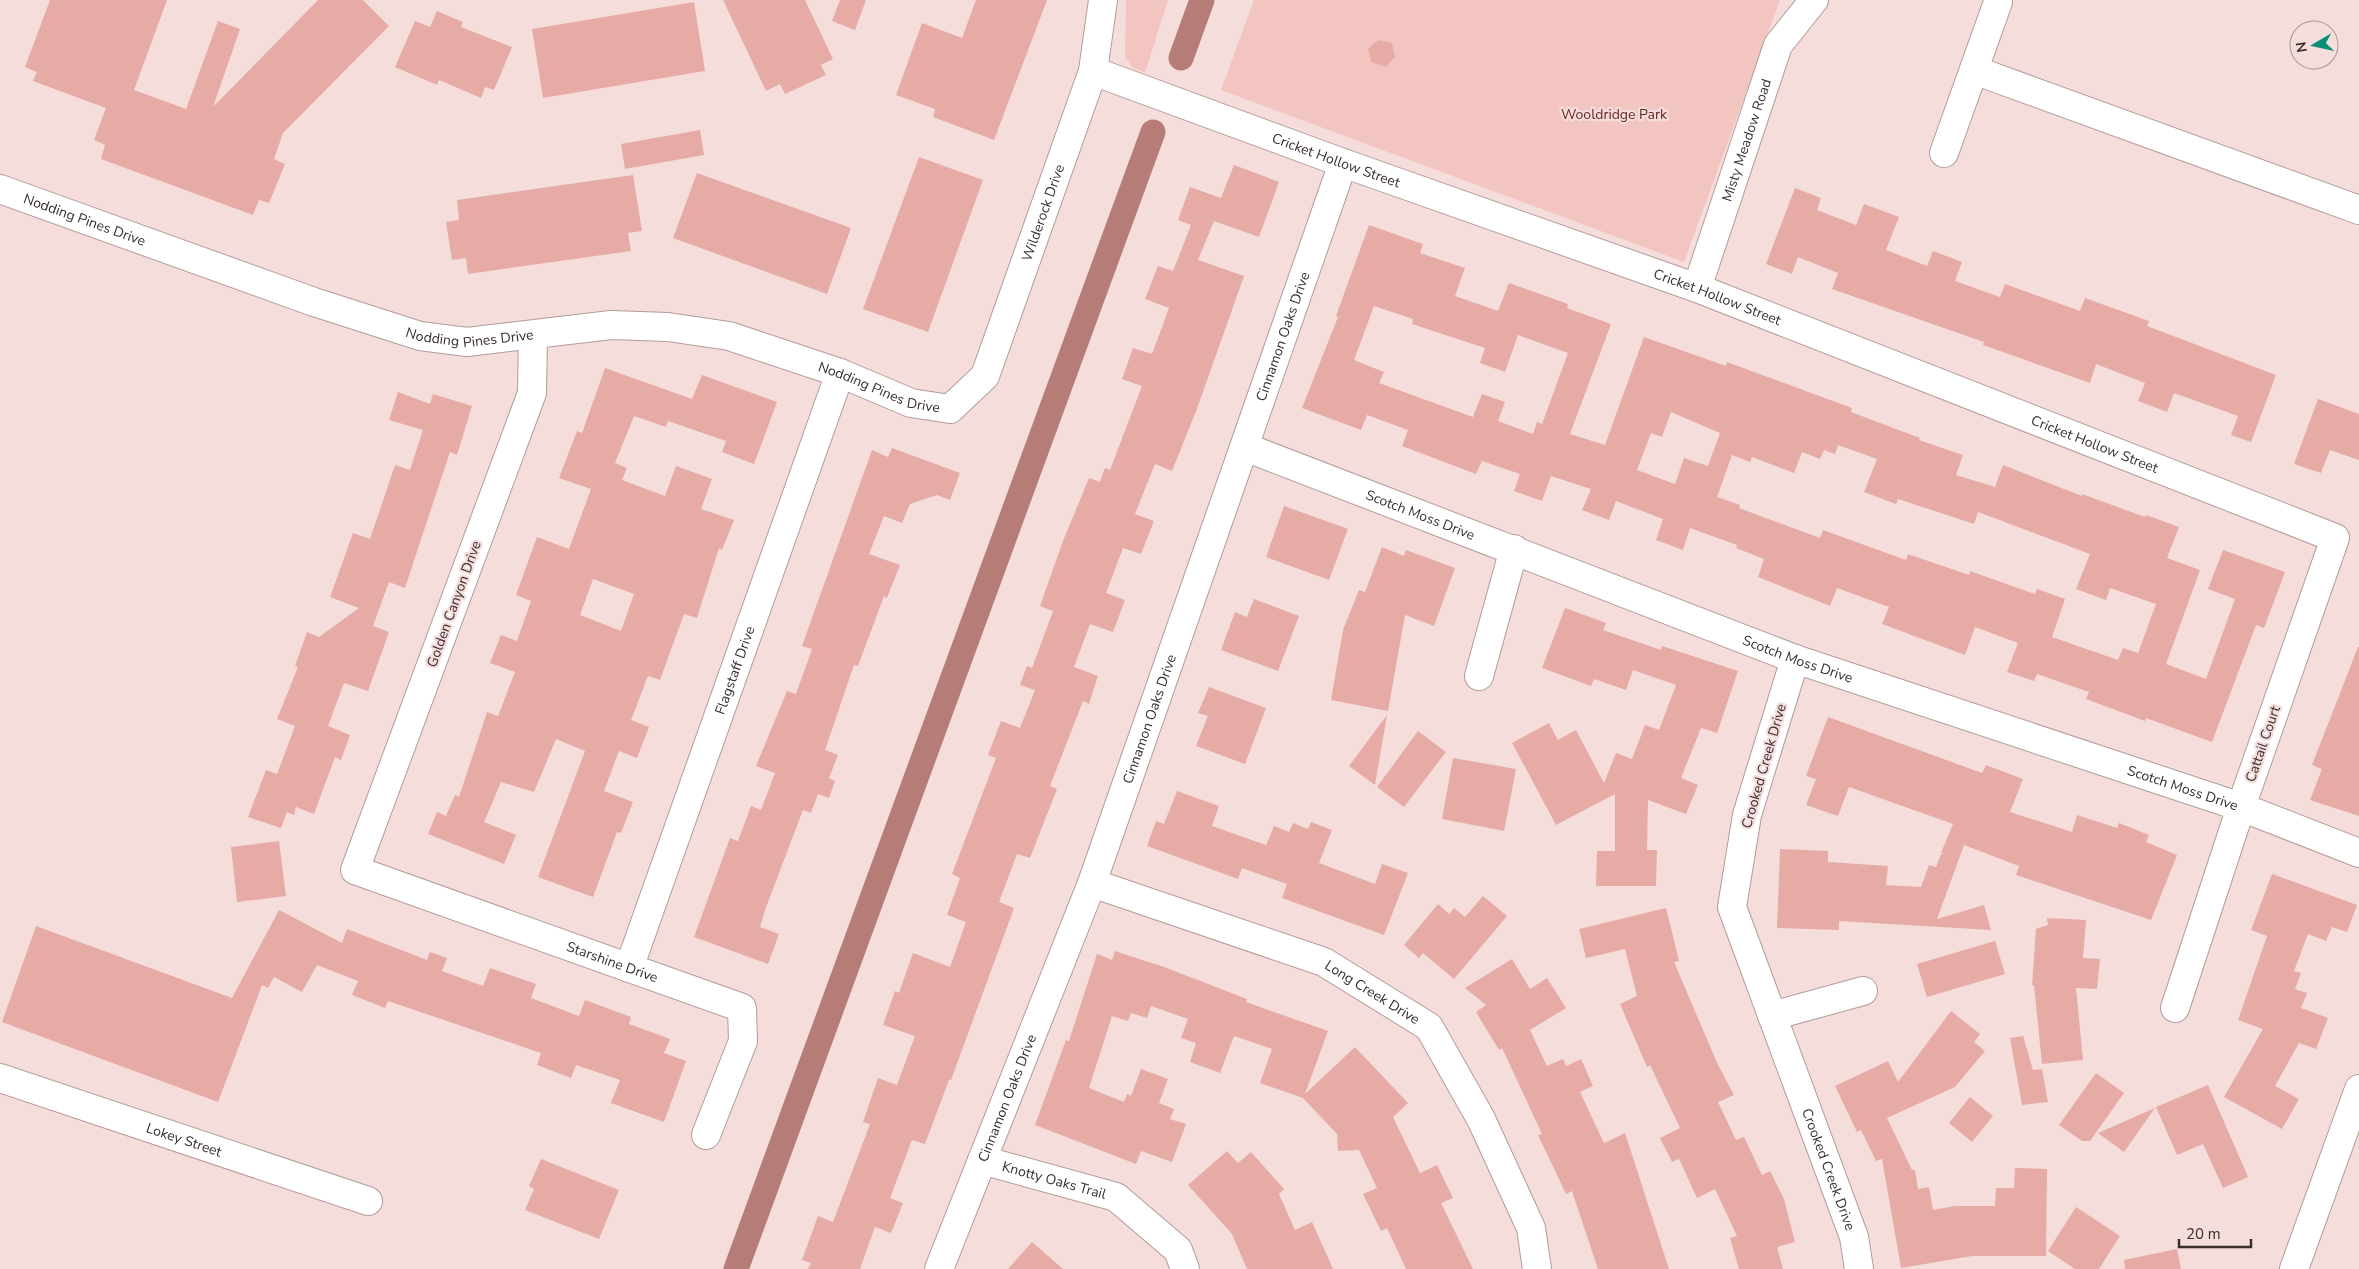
<svg xmlns="http://www.w3.org/2000/svg" width="2359" height="1269" font-family="'Nunito Sans',sans-serif">
	<style>
		.green { fill: #f3c5c1 }
		.lines { fill: none; stroke-linecap: round; stroke-linejoin: round }
		.canal { stroke: #b67d78; stroke-width: 25 }
		.building { fill: #e7aba6; fill-rule: evenodd }
		.minor-casing { stroke: #b29c9a; stroke-width: 30 }
		.major-casing { stroke: #b29c9a; stroke-width: 30 }
		.minor { stroke: #fff; stroke-width: 28 }
		.major { stroke: #fff; stroke-width: 28 }
		.labels { text-anchor: middle; dominant-baseline: central; stroke-width: 4.5; stroke-linejoin: round; paint-order: stroke }
		.park-label { font-size: 14px; fill: #6b2523; stroke: #f4dddb }
		.street-label { font-size: 14px; fill: #372e2d; stroke: #f4dddb }
	</style>
	<rect width="100%" height="100%" fill="#f4dddb"/>
	<g class="green">
		<path d="M 1126,0 L 1168,0 L 1145,73 L 1132,67 L 1125,57 Z"/>
		<path d="M 1254,0 L 1780,0 L 1684,262 L 1221,90 Z"/>
	</g>
	<g class="lines">
		<g class="canal">
			<path d="M 1181,58 L 1202,0"/>
			<path d="M 736,1269 L 1153,132"/>
		</g>
	</g>
	<g class="building">
		<path d="M 50,0 L 167,0 L 134,90 L 186,109 L 218,21 L 240,29 L 213,107 L 318,0 L 363,0 L 389,26 L 283,133 L 274,159 L 285,164 L 269,203 L 259,200 L 253,215 L 101,159 L 105,145 L 94,140 L 106,108 L 33,81 L 37,72 L 25,67 Z"/>
		<path d="M 723,0 L 805,0 L 833,59 L 821,65 L 826,75 L 785,94 L 780,84 L 766,91 Z"/>
		<path d="M 840,0 L 866,0 L 855,30 L 832,21 Z"/>
		<path d="M 976,0 L 1047,0 L 994,140 L 933,117 L 935,109 L 896,95 L 922,23 L 962,38 Z"/>
		<path d="M 694,2 L 705,71 L 543,98 L 532,29 Z"/>
		<path d="M 437,11 L 463,22 L 461,27 L 512,47 L 494,90 L 485,87 L 481,98 L 439,80 L 437,85 L 395,67 L 415,21 L 430,27 Z"/>
		<path d="M 1378,40 L 1392,43 L 1395,57 L 1386,67 L 1371,62 L 1368,49 Z"/>
		<path d="M 700,130 L 704,155 L 625,169 L 621,144 Z"/>
		<path d="M 919,157 L 983,180 L 928,332 L 863,309 Z"/>
		<path d="M 1234,165 L 1279,182 L 1259,237 L 1214,221 L 1198,260 L 1244,276 L 1198,406 L 1172,471 L 1155,464 L 1135,514 L 1154,521 L 1141,554 L 1123,548 L 1106,593 L 1125,600 L 1113,632 L 1090,624 L 1074,667 L 1098,676 L 1089,704 L 1083,701 L 1050,786 L 1057,789 L 1030,858 L 1017,854 L 999,902 L 1014,908 L 951,1080 L 949,1080 L 925,1144 L 912,1140 L 890,1198 L 903,1203 L 891,1233 L 875,1227 L 860,1269 L 808,1269 L 811,1263 L 802,1260 L 818,1216 L 833,1222 L 870,1124 L 863,1122 L 878,1078 L 897,1085 L 915,1036 L 883,1025 L 895,991 L 899,993 L 913,953 L 950,967 L 966,922 L 947,915 L 960,878 L 952,874 L 996,758 L 988,755 L 1001,721 L 1020,728 L 1035,690 L 1020,685 L 1027,666 L 1032,668 L 1053,611 L 1040,606 L 1063,541 L 1089,478 L 1100,482 L 1105,468 L 1110,470 L 1142,386 L 1122,379 L 1133,348 L 1152,354 L 1169,308 L 1145,299 L 1158,266 L 1173,271 L 1191,225 L 1178,220 L 1190,187 L 1221,198 Z"/>
		<path d="M 697,173 L 851,228 L 827,294 L 673,238 Z"/>
		<path d="M 633,175 L 642,231 L 628,233 L 631,251 L 468,274 L 466,258 L 452,260 L 446,222 L 459,220 L 457,200 Z"/>
		<path d="M 1795,188 L 1821,198 L 1817,210 L 1856,225 L 1864,204 L 1899,217 L 1886,250 L 1927,266 L 1933,251 L 1962,262 L 1955,281 L 2000,297 L 2005,284 L 2080,311 L 2085,298 L 2149,321 L 2147,326 L 2276,375 L 2251,442 L 2231,435 L 2238,416 L 2174,393 L 2167,412 L 2138,401 L 2145,383 L 2096,364 L 2090,383 L 1983,345 L 1984,342 L 1832,289 L 1838,273 L 1798,257 L 1792,274 L 1766,264 Z"/>
		<path d="M 1369,225 L 1423,244 L 1420,253 L 1465,268 L 1455,296 L 1498,311 L 1509,283 L 1568,304 L 1567,308 L 1611,324 L 1570,434 L 1605,445 L 1644,337 L 1726,366 L 1727,362 L 1852,408 L 1851,412 L 1920,438 L 1919,440 L 1963,455 L 1956,475 L 1995,487 L 2003,465 L 2082,496 L 2082,494 L 2145,517 L 2146,515 L 2179,527 L 2167,558 L 2200,570 L 2166,664 L 2206,679 L 2235,599 L 2208,589 L 2223,550 L 2285,572 L 2264,628 L 2256,625 L 2212,742 L 2146,718 L 2145,721 L 2086,699 L 2089,692 L 2037,674 L 2034,681 L 2007,672 L 2018,643 L 1975,627 L 1965,655 L 1882,624 L 1889,607 L 1837,588 L 1830,606 L 1758,577 L 1764,559 L 1736,548 L 1737,545 L 1690,528 L 1683,550 L 1656,540 L 1663,519 L 1616,501 L 1609,520 L 1582,510 L 1591,489 L 1551,476 L 1542,501 L 1514,491 L 1520,474 L 1482,461 L 1476,474 L 1402,446 L 1408,430 L 1367,415 L 1361,430 L 1302,408 L 1338,317 L 1336,316 ZM 1374,306 L 1413,319 L 1412,324 L 1485,348 L 1480,363 L 1505,372 L 1518,335 L 1568,353 L 1542,424 L 1537,422 L 1533,434 L 1498,421 L 1505,402 L 1482,394 L 1473,417 L 1379,383 L 1384,372 L 1354,360 ZM 1671,412 L 1720,433 L 1708,466 L 1684,458 L 1675,484 L 1637,470 L 1651,433 L 1662,437 ZM 1838,445 L 1877,459 L 1864,492 L 1896,504 L 1898,499 L 1974,524 L 1978,512 L 2090,554 L 2076,589 L 2106,600 L 2110,588 L 2156,604 L 2138,653 L 2123,648 L 2118,660 L 2052,637 L 2065,599 L 2037,589 L 2035,594 L 1970,571 L 1969,575 L 1908,554 L 1906,560 L 1823,530 L 1820,538 L 1739,508 L 1740,505 L 1717,497 L 1732,455 L 1750,462 L 1752,457 L 1794,473 L 1802,452 L 1820,459 L 1824,450 L 1835,454 Z"/>
		<path d="M 605,368 L 692,399 L 702,375 L 777,402 L 754,464 L 722,452 L 726,441 L 668,421 L 666,427 L 634,416 L 615,463 L 627,468 L 622,480 L 665,496 L 676,466 L 712,479 L 701,509 L 734,520 L 722,550 L 719,548 L 697,618 L 684,614 L 660,680 L 648,676 L 631,720 L 649,727 L 637,758 L 619,751 L 604,791 L 633,802 L 621,833 L 617,832 L 593,897 L 538,877 L 585,751 L 556,739 L 534,792 L 501,782 L 484,822 L 516,835 L 504,864 L 428,834 L 437,812 L 446,816 L 455,795 L 459,797 L 487,712 L 498,716 L 515,672 L 490,663 L 501,635 L 517,641 L 531,601 L 516,595 L 537,537 L 569,549 L 591,489 L 559,478 L 577,431 L 582,433 ZM 593,579 L 634,594 L 621,631 L 580,615 Z"/>
		<path d="M 398,392 L 430,404 L 433,394 L 472,406 L 457,455 L 450,452 L 405,588 L 389,582 L 373,626 L 389,632 L 368,691 L 344,683 L 328,726 L 350,735 L 341,760 L 335,757 L 314,814 L 296,807 L 294,815 L 287,812 L 281,828 L 248,817 L 266,770 L 277,774 L 295,726 L 277,719 L 298,667 L 295,666 L 307,632 L 319,637 L 359,608 L 330,597 L 353,533 L 370,539 L 395,465 L 410,470 L 423,430 L 389,420 Z"/>
		<path d="M 2318,399 L 2359,414 L 2359,460 L 2330,450 L 2321,473 L 2294,464 Z"/>
		<path d="M 892,448 L 960,473 L 950,500 L 937,495 L 910,504 L 902,523 L 884,516 L 869,554 L 900,565 L 887,598 L 884,596 L 858,666 L 854,665 L 825,750 L 838,755 L 829,778 L 835,781 L 829,798 L 818,794 L 811,813 L 803,810 L 765,910 L 760,927 L 779,934 L 768,964 L 694,937 L 730,838 L 738,841 L 751,806 L 761,810 L 775,773 L 756,766 L 787,691 L 796,694 L 812,649 L 802,646 L 872,450 L 888,457 Z"/>
		<path d="M 1284,506 L 1348,529 L 1329,580 L 1266,557 Z"/>
		<path d="M 1382,547 L 1404,556 L 1406,550 L 1455,568 L 1434,626 L 1405,615 L 1388,711 L 1331,700 L 1343,630 L 1359,590 L 1365,592 Z"/>
		<path d="M 1254,599 L 1299,616 L 1278,671 L 1221,650 L 1235,612 L 1247,617 Z"/>
		<path d="M 1565,608 L 1606,623 L 1603,630 L 1661,650 L 1662,646 L 1738,671 L 1717,733 L 1701,728 L 1681,778 L 1698,785 L 1686,814 L 1648,800 L 1647,850 L 1657,850 L 1656,886 L 1596,886 L 1597,851 L 1615,851 L 1615,794 L 1556,825 L 1512,743 L 1549,723 L 1558,740 L 1576,730 L 1604,783 L 1616,753 L 1632,759 L 1645,725 L 1659,730 L 1676,685 L 1633,670 L 1626,690 L 1594,679 L 1591,686 L 1542,668 Z"/>
		<path d="M 2358,647 L 2359,647 L 2359,816 L 2310,800 L 2322,769 L 2312,765 Z"/>
		<path d="M 1209,687 L 1266,708 L 1245,764 L 1196,746 L 1208,716 L 1198,713 Z"/>
		<path d="M 1387,715 L 1375,785 L 1349,766 Z"/>
		<path d="M 1828,717 L 1982,773 L 1986,765 L 2023,779 L 2010,812 L 2072,832 L 2077,815 L 2117,828 L 2119,823 L 2149,835 L 2146,842 L 2177,855 L 2151,920 L 2016,875 L 2019,866 L 1964,845 L 1937,919 L 1984,905 L 1991,930 L 1839,921 L 1839,930 L 1777,928 L 1780,849 L 1828,851 L 1828,862 L 1888,866 L 1886,885 L 1921,887 L 1929,865 L 1936,867 L 1941,854 L 1945,854 L 1941,853 L 1953,824 L 1849,787 L 1838,816 L 1806,805 L 1816,779 L 1806,776 Z"/>
		<path d="M 1418,731 L 1446,752 L 1404,807 L 1377,787 Z"/>
		<path d="M 1453,758 L 1516,769 L 1504,831 L 1442,819 Z"/>
		<path d="M 1177,791 L 1219,806 L 1212,826 L 1266,845 L 1274,826 L 1289,832 L 1293,823 L 1308,829 L 1311,822 L 1332,830 L 1319,863 L 1375,884 L 1382,864 L 1408,873 L 1384,935 L 1282,898 L 1287,884 L 1242,868 L 1238,879 L 1147,846 L 1156,821 L 1164,824 Z"/>
		<path d="M 279,841 L 286,896 L 237,902 L 231,847 Z"/>
		<path d="M 2272,874 L 2357,905 L 2347,932 L 2332,927 L 2326,941 L 2308,934 L 2294,971 L 2301,973 L 2295,989 L 2307,993 L 2301,1008 L 2328,1018 L 2316,1049 L 2299,1043 L 2275,1086 L 2299,1099 L 2282,1129 L 2224,1097 L 2263,1029 L 2238,1020 L 2267,936 L 2251,930 Z"/>
		<path d="M 1483,896 L 1507,916 L 1454,979 L 1423,953 L 1419,958 L 1404,945 L 1438,904 L 1449,914 L 1454,908 L 1465,917 Z"/>
		<path d="M 1666,908 L 1679,961 L 1674,962 L 1718,1065 L 1734,1095 L 1718,1102 L 1736,1140 L 1744,1137 L 1762,1175 L 1770,1171 L 1784,1199 L 1795,1242 L 1777,1247 L 1783,1269 L 1739,1269 L 1730,1238 L 1737,1236 L 1715,1189 L 1697,1198 L 1679,1159 L 1672,1162 L 1660,1138 L 1680,1128 L 1650,1065 L 1647,1067 L 1620,1004 L 1637,996 L 1625,949 L 1586,958 L 1579,929 Z"/>
		<path d="M 279,910 L 342,943 L 347,929 L 427,960 L 430,952 L 447,958 L 442,971 L 483,986 L 490,968 L 536,984 L 531,998 L 579,1016 L 585,1000 L 631,1017 L 629,1024 L 670,1039 L 664,1053 L 686,1061 L 664,1122 L 611,1103 L 620,1080 L 576,1065 L 571,1078 L 537,1065 L 541,1053 L 388,1001 L 385,1008 L 352,995 L 358,981 L 317,965 L 302,992 L 274,977 L 268,988 L 262,985 L 218,1102 L 2,1022 L 36,926 L 232,998 Z"/>
		<path d="M 2047,918 L 2086,920 L 2083,958 L 2100,959 L 2097,989 L 2076,988 L 2083,1060 L 2042,1064 L 2034,985 L 2032,985 L 2036,929 L 2048,925 Z"/>
		<path d="M 1995,941 L 2005,974 L 1927,997 L 1917,964 Z"/>
		<path d="M 1115,951 L 1164,967 L 1247,999 L 1246,1002 L 1328,1031 L 1305,1094 L 1355,1047 L 1408,1103 L 1393,1117 L 1420,1173 L 1437,1165 L 1453,1198 L 1441,1203 L 1473,1269 L 1406,1269 L 1387,1228 L 1381,1231 L 1363,1194 L 1377,1188 L 1359,1150 L 1338,1151 L 1337,1134 L 1303,1098 L 1260,1083 L 1272,1049 L 1234,1036 L 1220,1073 L 1190,1062 L 1196,1043 L 1181,1038 L 1188,1019 L 1151,1006 L 1147,1018 L 1131,1013 L 1128,1021 L 1112,1016 L 1089,1088 L 1124,1102 L 1127,1094 L 1131,1096 L 1141,1069 L 1168,1079 L 1159,1103 L 1174,1109 L 1170,1119 L 1186,1124 L 1172,1162 L 1141,1151 L 1136,1164 L 1035,1125 L 1066,1040 L 1069,1041 L 1097,954 L 1112,960 Z"/>
		<path d="M 1512,959 L 1530,989 L 1547,978 L 1566,1008 L 1530,1030 L 1547,1066 L 1563,1059 L 1566,1066 L 1581,1059 L 1593,1086 L 1580,1092 L 1604,1143 L 1625,1133 L 1669,1269 L 1598,1269 L 1572,1191 L 1566,1194 L 1538,1135 L 1542,1134 L 1502,1048 L 1499,1050 L 1476,1012 L 1486,1005 L 1465,988 Z"/>
		<path d="M 1951,1011 L 1980,1034 L 1974,1042 L 1985,1051 L 1955,1087 L 1887,1118 L 1912,1170 L 1915,1170 L 1918,1189 L 1929,1187 L 1933,1210 L 1955,1206 L 1995,1206 L 1996,1188 L 2014,1188 L 2015,1168 L 2047,1169 L 2046,1256 L 1972,1256 L 1901,1268 L 1882,1159 L 1876,1161 L 1861,1130 L 1857,1132 L 1835,1086 L 1888,1061 L 1898,1082 Z"/>
		<path d="M 2023,1036 L 2033,1070 L 2042,1069 L 2048,1102 L 2022,1105 L 2010,1038 Z"/>
		<path d="M 2096,1073 L 2124,1093 L 2090,1141 L 2082,1141 L 2059,1125 Z"/>
		<path d="M 2208,1085 L 2248,1177 L 2223,1188 L 2203,1144 L 2177,1155 L 2156,1107 Z"/>
		<path d="M 1970,1097 L 1993,1116 L 1972,1142 L 1949,1123 Z"/>
		<path d="M 2155,1108 L 2124,1152 L 2098,1133 Z"/>
		<path d="M 1227,1151 L 1238,1163 L 1251,1152 L 1284,1189 L 1279,1194 L 1295,1230 L 1312,1222 L 1333,1269 L 1247,1269 L 1232,1234 L 1188,1185 Z"/>
		<path d="M 541,1159 L 619,1190 L 599,1239 L 525,1210 L 534,1189 L 529,1186 Z"/>
		<path d="M 2076,1207 L 2120,1236 L 2099,1269 L 2075,1269 L 2048,1251 Z"/>
		<path d="M 1032,1242 L 1063,1269 L 1008,1269 Z"/>
		<path d="M 2177,1249 L 2181,1269 L 2125,1269 L 2124,1260 Z"/>
	</g>
	<g class="lines">
		<defs>
			<g id="minor">
				<path d="M 1974,70 L 2359,210"/>
				<path id="s1" d="M 1093,71 L 1343,163 L 1697,288 L 2335,538 L 2241,807 L 2175,1008"/>
				<path d="M 1944,153 L 1998,2"/>
				<path id="s2" d="M 0,189 L 314,302 L 420,336 L 467,342 L 611,325 L 668,327 L 729,336 L 840,373 L 911,403 L 950,409 L 985,376 L 1093,71 L 1103,0"/>
				<path id="s3" d="M 1697,288 L 1778,45 L 1814,0"/>
				<path id="s4" d="M 533,336 L 532,393 L 355,870 L 742,1008 L 743,1041 L 706,1135"/>
				<path id="s5" d="M 1245,447 L 1795,659 L 2241,807 L 2359,853"/>
				<path id="s6" d="M 1795,659 L 1747,815 L 1732,907 L 1854,1237 L 1859,1269"/>
				<path d="M 1479,676 L 1514,549"/>
				<path id="s7" d="M 1092,883 L 1324,962 L 1429,1027 L 1481,1119 L 1531,1228 L 1537,1269"/>
				<path id="s8" d="M 629,968 L 840,373"/>
				<path d="M 1772,1016 L 1863,991"/>
				<path id="s9" d="M 0,1078 L 368,1201"/>
				<path id="s10" d="M 982,1160 L 1116,1197 L 1178,1250 L 1185,1269"/>
				<path id="s11" d="M 939,1269 L 1092,883 L 1343,163"/>
			</g>
			<path id="major" d="M 2294,1269 L 2359,1089"/>
		</defs>
		<use href="#minor" class="minor-casing"/>
		<use href="#major" class="major-casing"/>
		<use href="#minor" class="minor"/>
		<use href="#major" class="major"/>
	</g>
	<g class="labels">
		<g class="park-label">
			<text x="1614" y="114">Wooldridge Park</text>
		</g>
		<g class="street-label">
			<text stroke="none"><textPath href="#s3" startOffset="156">Misty Meadow Road</textPath></text>
			<text stroke="none"><textPath href="#s1" startOffset="259">Cricket Hollow Street</textPath></text>
			<text stroke="none"><textPath href="#s2" startOffset="1211">Wilderock Drive</textPath></text>
			<text stroke="none"><textPath href="#s2" startOffset="90">Nodding Pines Drive</textPath></text>
			<text stroke="none"><textPath href="#s1" startOffset="664">Cricket Hollow Street</textPath></text>
			<text stroke="none"><textPath href="#s2" startOffset="495">Nodding Pines Drive</textPath></text>
			<text stroke="none"><textPath href="#s11" startOffset="994">Cinnamon Oaks Drive</textPath></text>
			<text stroke="none"><textPath href="#s2" startOffset="915">Nodding Pines Drive</textPath></text>
			<text stroke="none"><textPath href="#s1" startOffset="1069">Cricket Hollow Street</textPath></text>
			<text stroke="none"><textPath href="#s5" startOffset="188">Scotch Moss Drive</textPath></text>
			<text transform="translate(454 604) rotate(-70)">Golden Canyon Drive</text>
			<text stroke="none"><textPath href="#s5" startOffset="592">Scotch Moss Drive</textPath></text>
			<text stroke="none"><textPath href="#s8" startOffset="316">Flagstaff Drive</textPath></text>
			<text stroke="none"><textPath href="#s11" startOffset="589">Cinnamon Oaks Drive</textPath></text>
			<text transform="translate(2263 744) rotate(-71)">Cattail Court</text>
			<text transform="translate(1764 766) rotate(-74)">Crooked Creek Drive</text>
			<text stroke="none"><textPath href="#s5" startOffset="998">Scotch Moss Drive</textPath></text>
			<text stroke="none"><textPath href="#s4" startOffset="839">Starshine Drive</textPath></text>
			<text stroke="none"><textPath href="#s7" startOffset="302">Long Creek Drive</textPath></text>
			<text stroke="none"><textPath href="#s11" startOffset="184">Cinnamon Oaks Drive</textPath></text>
			<text stroke="none"><textPath href="#s9" startOffset="194">Lokey Street</textPath></text>
			<text stroke="none"><textPath href="#s6" startOffset="536">Crooked Creek Drive</textPath></text>
			<text stroke="none"><textPath href="#s10" startOffset="75">Knotty Oaks Trail</textPath></text>
		</g>
	</g>
	<g transform="translate(2314 45) rotate(261)"><circle r="24" fill="#f4dddb" stroke="#a89795"/>
	<path d="M0-4L9 19L0 12L-9 19Z" fill="#098f77"/>
	<text y="-8" font-size="14" font-weight="bold" text-anchor="middle" fill="#372e2d">N</text>
	</g>
	<path d="M2179 1239v8h72v-8" fill="none" stroke="#372e2d" stroke-width="2.5"/>
	<text x="2186" y="1239" font-size="15" fill="#372e2d" stroke="#f4dddb" stroke-width="4" paint-order="stroke">20 m</text>
</svg>
